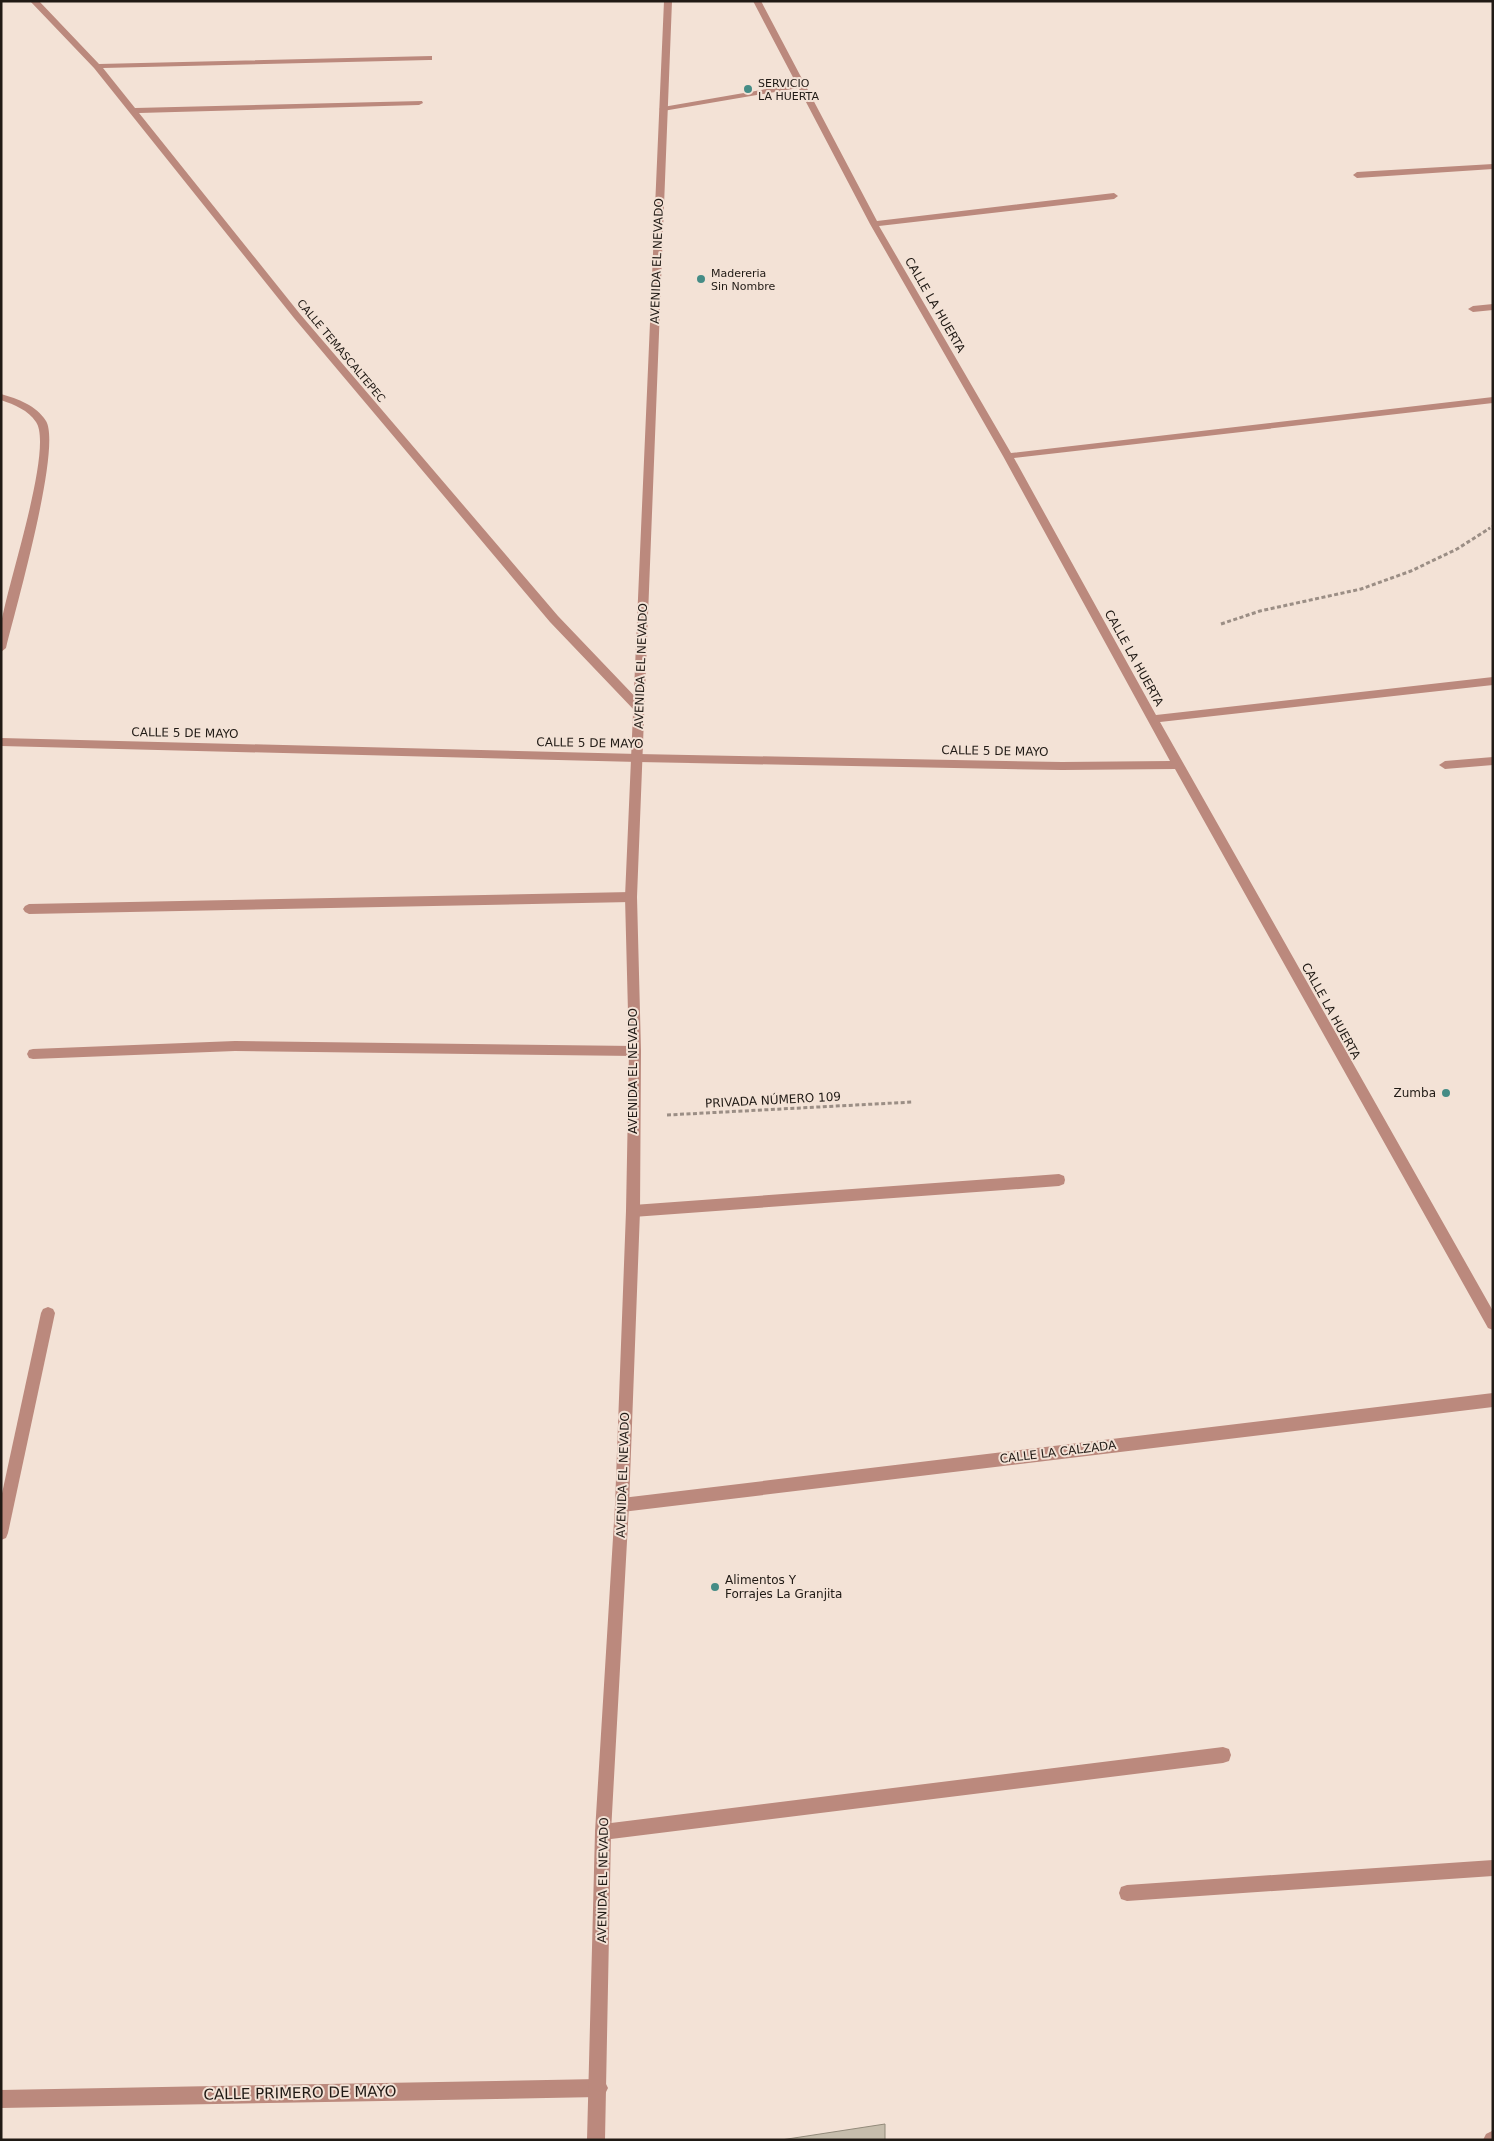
<svg xmlns="http://www.w3.org/2000/svg" width="1494" height="2141" font-family="'DejaVu Sans',sans-serif">
	<style>
		.building { fill: #c6bdac; stroke: #928a7a }
		.lines { fill: none; stroke-linecap: round; stroke-linejoin: round }
		.path-far1 { stroke: #9b8e85; stroke-width: 2; stroke-dasharray: 2.5 2; stroke-linecap: butt }
		.path { stroke: #9b8e85; stroke-width: 3; stroke-dasharray: 4 2.5; stroke-linecap: butt }
		.service { fill: #bb897d; fill-rule: evenodd }
		.minor { fill: #bb897d; fill-rule: evenodd }
		.tertiary { fill: #bb897d; fill-rule: evenodd }
		.poi-dot { fill: #458c86; stroke: #f3e2d6; stroke-width: 2 }
		.labels { text-anchor: middle; dominant-baseline: central; stroke-width: 4; stroke-linejoin: round; paint-order: stroke }
		.far-poi-label { font-size: 11px; fill: #201a15; stroke: #f3e2d6; text-anchor: start }
		.far-street-label { font-size: 11px; fill: #201a15; stroke: #f3e2d6 }
		.street-label { font-size: 12px; fill: #201a15; stroke: #f3e2d6 }
		.poi-label { font-size: 12px; fill: #201a15; stroke: #f3e2d6; text-anchor: end }
		.near-street-label { font-size: 15px; fill: #201a15; stroke: #f3e2d6 }
	</style>
	<rect width="100%" height="100%" fill="#f3e2d6"/>
	<path class="building" d="M 885,2124 L 885,2140 L 781,2140 Z"/>
	<g class="lines">
		<path class="path-far1" d="M 1488,529 L 1493,526"/>
		<g class="path">
			<path d="M 1221,624 L 1260,611 L 1361,589 L 1411,571 L 1457,549 L 1490,528"/>
			<path d="M 667,1115 L 913,1102"/>
		</g>
		<path class="service" d="M 801,83 L 804,83 L 804,87 L 663,111 L 659,109 L 663,107 Z"/>
		<g class="minor">
			<path d="M 30,1 L 39,1 L 99,64 L 432,56 L 432,60 L 429,60 L 103,68 L 135,108 L 422,101 L 423,103 L 419,105 L 139,113 L 300,314 L 558,616 L 643,705 L 644,708 L 643,711 L 635,711 L 550,622 L 294,318 L 94,68 Z"/>
			<path d="M 753,1 L 761,1 L 877,221 L 1114,193 L 1118,196 L 1114,199 L 879,226 L 1011,453 L 1493,397 L 1493,403 L 1014,458 L 1156,715 L 1493,677 L 1493,685 L 1160,722 L 1493,1311 L 1493,1330 L 1488,1328 L 1175,769 L 1062,770 L 638,762 L 1,746 L 1,738 L 638,754 L 1062,762 L 1170,761 L 1003,456 L 870,224 Z"/>
			<path d="M 1493,164 L 1493,169 L 1357,178 L 1353,175 L 1357,172 Z"/>
			<path d="M 1493,304 L 1493,310 L 1473,312 L 1468,309 L 1473,306 Z"/>
			<path d="M 1,394 C 18,399 36,405 46,421 C 62,447 15,611 6,648 L 1,652 C 1,643 0,633 1,625 C 6,588 54,448 36,422 C 28,410 15,405 1,400 Z"/>
			<path d="M 1493,757 L 1493,765 L 1445,769 L 1439,765 L 1445,761 Z"/>
			<path d="M 631,892 L 637,897 L 631,902 L 29,914 L 25,912 L 23,909 L 25,906 L 29,904 Z"/>
			<path d="M 235,1041 L 635,1046 L 639,1047 L 641,1051 L 639,1055 L 635,1056 L 235,1051 L 33,1059 L 29,1058 L 27,1054 L 29,1050 L 33,1049 Z"/>
			<path d="M 1059,1174 L 1064,1176 L 1065,1180 L 1064,1184 L 1059,1186 L 633,1217 L 628,1215 L 626,1211 L 628,1207 L 633,1205 Z"/>
			<path d="M 48,1307 L 53,1309 L 55,1313 L 8,1533 L 6,1538 L 1,1540 L 1,1498 L 41,1313 L 43,1309 Z"/>
			<path d="M 1493,1393 L 1493,1407 L 622,1512 L 617,1510 L 615,1505 L 617,1500 L 622,1498 Z"/>
			<path d="M 1223,1747 L 1229,1749 L 1231,1755 L 1229,1761 L 1223,1763 L 603,1840 L 597,1838 L 595,1832 L 597,1826 L 603,1824 Z"/>
			<path d="M 1493,1860 L 1493,1876 L 1127,1901 L 1121,1899 L 1119,1893 L 1121,1887 L 1127,1885 Z"/>
			<path d="M 599,2079 L 605,2082 L 608,2088 L 605,2094 L 599,2097 L 1,2108 L 1,2090 Z"/>
			<path d="M 1492,2131 L 1493,2140 L 1483,2140 L 1486,2134 Z"/>
		</g>
		<path class="tertiary" d="M 664,1 L 672,1 L 637,897 L 641,1051 L 640,1211 L 629,1505 L 611,1832 L 605,2140 L 587,2140 L 595,1832 L 615,1505 L 626,1211 L 629,1051 L 625,897 Z"/>
	</g>
	<g class="poi-dot">
		<circle cx="748" cy="89" r="5"/>
		<circle cx="701" cy="279" r="5"/>
		<circle cx="1446" cy="1093" r="5"/>
		<circle cx="715" cy="1587" r="5"/>
	</g>
	<g class="labels">
		<g class="far-poi-label">
			<text x="758" y="83">SERVICIO<tspan x="758" dy="13">LA HUERTA</tspan></text>
			<text x="711" y="273">Madereria<tspan x="711" dy="13">Sin Nombre</tspan></text>
		</g>
		<g class="far-street-label">
			<text transform="translate(341 351) rotate(50)">CALLE TEMASCALTEPEC</text>
		</g>
		<g class="street-label">
			<text transform="translate(657 261) rotate(-88)">AVENIDA EL NEVADO</text>
			<text transform="translate(935 305) rotate(60)">CALLE LA HUERTA</text>
			<text transform="translate(1134 658) rotate(61)">CALLE LA HUERTA</text>
			<text transform="translate(641 666) rotate(-88)">AVENIDA EL NEVADO</text>
			<text transform="translate(185 733) rotate(1)">CALLE 5 DE MAYO</text>
			<text transform="translate(590 743) rotate(1)">CALLE 5 DE MAYO</text>
			<text transform="translate(995 751) rotate(1)">CALLE 5 DE MAYO</text>
			<text transform="translate(1331 1011) rotate(61)">CALLE LA HUERTA</text>
			<text transform="translate(633 1071) rotate(-90)">AVENIDA EL NEVADO</text>
			<text transform="translate(773 1100) rotate(-3)">PRIVADA NÚMERO 109</text>
			<text transform="translate(1058 1452) rotate(-7)">CALLE LA CALZADA</text>
			<text transform="translate(623 1475) rotate(-88)">AVENIDA EL NEVADO</text>
			<text transform="translate(603 1880) rotate(-89)">AVENIDA EL NEVADO</text>
		</g>
		<g class="poi-label">
			<text x="1436" y="1093">Zumba</text>
			<text x="725" y="1580" text-anchor="start">Alimentos Y<tspan x="725" dy="14">Forrajes La Granjita</tspan></text>
		</g>
		<g class="near-street-label">
			<text transform="translate(300 2093) rotate(-1)">CALLE PRIMERO DE MAYO</text>
		</g>
	</g>
	<rect width="1494" height="2141" fill="none" stroke="#201a15" stroke-width="5"/>
</svg>
